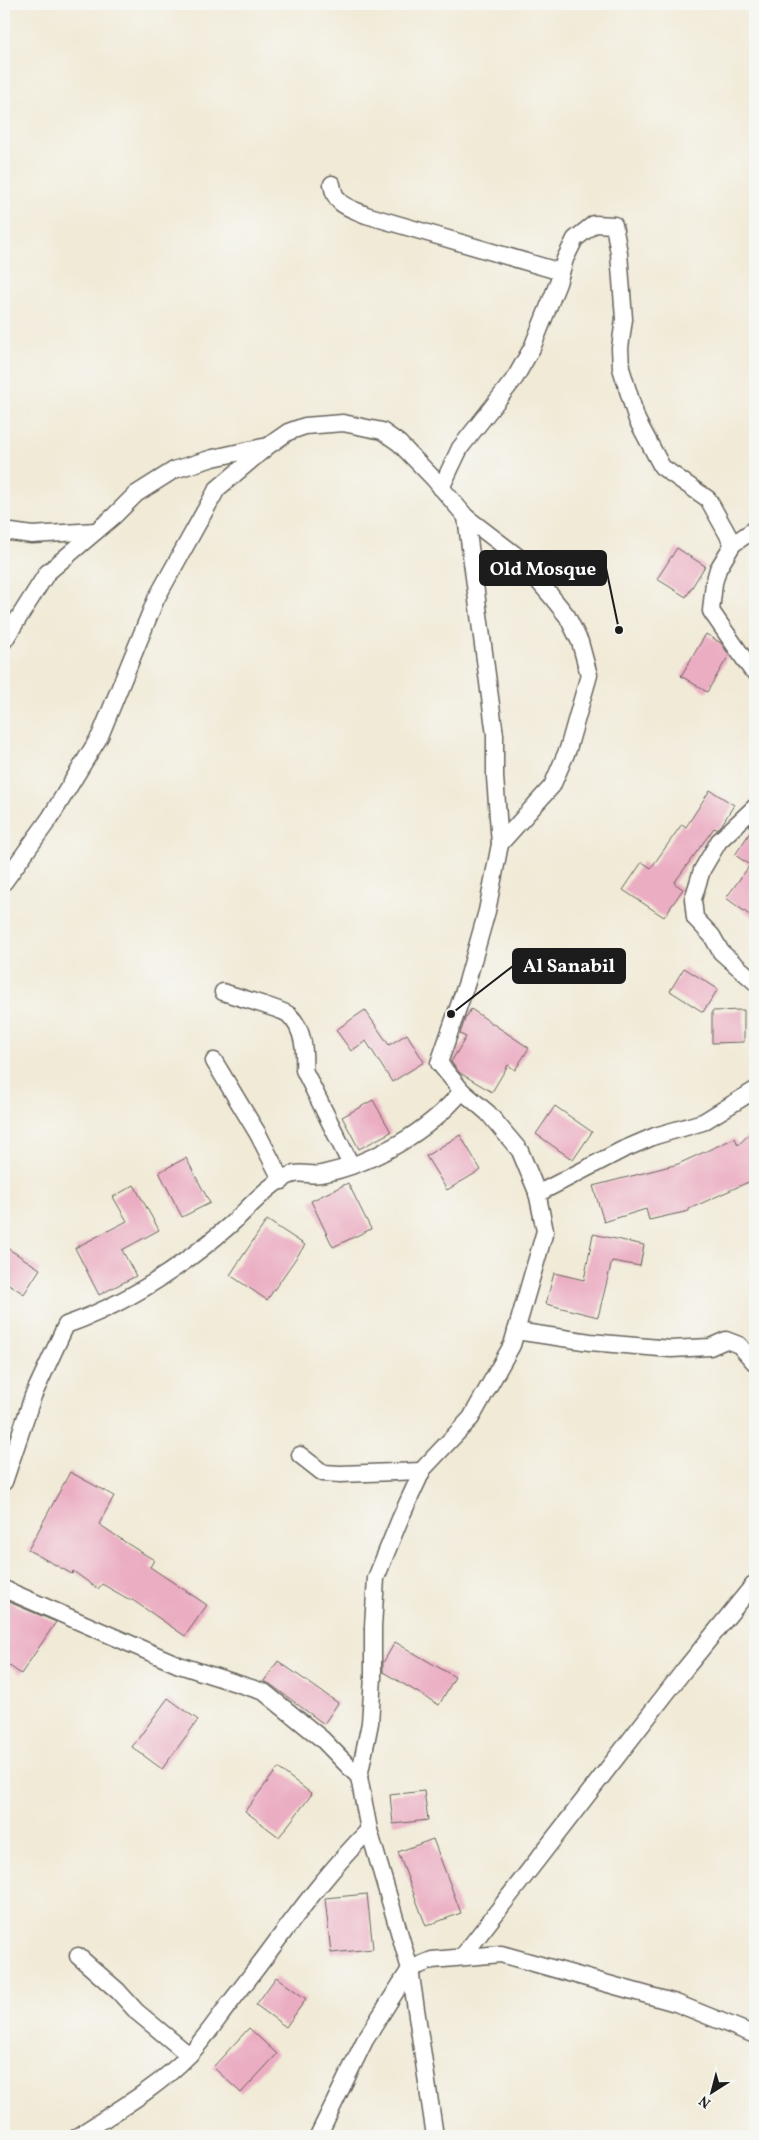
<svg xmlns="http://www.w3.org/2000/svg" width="759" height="2140" font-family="Vollkorn,serif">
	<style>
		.building { fill: #ebadc2 }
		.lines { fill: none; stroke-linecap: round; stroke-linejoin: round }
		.street-casing { stroke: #67645d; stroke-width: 19 }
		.street { stroke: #fff; stroke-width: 16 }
		.leader { fill: none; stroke: #1c1c1c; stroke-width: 2 }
		.callout-dot { fill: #1c1c1c; stroke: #f6f6f2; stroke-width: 2 }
		.callout { fill: #1c1c1c; stroke: #1c1c1c; stroke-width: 2 }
		.callout-label { font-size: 19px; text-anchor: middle; font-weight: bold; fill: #fff }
	</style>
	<rect width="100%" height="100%" fill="#f6f6f2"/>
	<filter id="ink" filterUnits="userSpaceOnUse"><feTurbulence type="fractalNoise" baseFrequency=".02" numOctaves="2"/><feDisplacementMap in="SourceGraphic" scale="10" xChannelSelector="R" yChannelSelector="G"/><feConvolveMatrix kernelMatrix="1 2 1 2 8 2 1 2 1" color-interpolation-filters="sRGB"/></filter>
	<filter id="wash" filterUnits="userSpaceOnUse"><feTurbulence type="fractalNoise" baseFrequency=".0096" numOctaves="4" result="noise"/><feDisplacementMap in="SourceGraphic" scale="20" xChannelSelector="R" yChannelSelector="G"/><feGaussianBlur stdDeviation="1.12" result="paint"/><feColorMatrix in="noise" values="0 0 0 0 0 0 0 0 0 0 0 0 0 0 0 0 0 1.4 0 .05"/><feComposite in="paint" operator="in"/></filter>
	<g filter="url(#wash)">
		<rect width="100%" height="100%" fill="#f1ead7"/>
		<g id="blocks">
			<g class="building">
				<path d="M 677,548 L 705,566 L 686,597 L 657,579 Z"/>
				<path d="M 706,634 L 721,643 L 729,655 L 707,692 L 681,676 Z"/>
				<path d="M 710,790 L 734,805 L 721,826 L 717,829 L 714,828 L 674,883 L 683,889 L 664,917 L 623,890 L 642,862 L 651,868 L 682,824 L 686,827 Z"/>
				<path d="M 755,825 L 755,919 L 726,898 L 750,865 L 735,855 Z"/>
				<path d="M 684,968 L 718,989 L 703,1012 L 670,991 Z"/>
				<path d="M 471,1009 L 529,1048 L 515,1070 L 508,1065 L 492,1092 L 460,1073 L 451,1062 L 466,1037 L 460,1034 L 465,1019 Z"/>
				<path d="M 365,1010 L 389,1045 L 407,1034 L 424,1062 L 392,1082 L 366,1041 L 351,1051 L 336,1030 Z"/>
				<path d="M 744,1010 L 744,1042 L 712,1043 L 712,1011 Z"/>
				<path d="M 373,1100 L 391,1132 L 359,1149 L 342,1117 Z"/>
				<path d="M 555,1106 L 592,1132 L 573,1160 L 536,1134 Z"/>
				<path d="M 755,1129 L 755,1179 L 689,1209 L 689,1211 L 649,1220 L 646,1209 L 604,1222 L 593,1186 L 678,1164 L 735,1138 L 738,1145 Z"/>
				<path d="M 460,1135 L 481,1170 L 447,1190 L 426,1156 Z"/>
				<path d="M 186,1158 L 210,1203 L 182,1217 L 159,1172 Z"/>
				<path d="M 348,1183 L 371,1229 L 333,1247 L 311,1201 Z"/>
				<path d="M 134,1185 L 159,1230 L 122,1250 L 136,1276 L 99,1295 L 75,1248 L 127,1221 L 113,1197 Z"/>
				<path d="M 267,1220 L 305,1245 L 267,1300 L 230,1275 Z"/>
				<path d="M 593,1234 L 644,1245 L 640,1266 L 612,1261 L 598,1317 L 546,1304 L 554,1273 L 584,1280 Z"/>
				<path d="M 4,1246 L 40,1269 L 24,1294 L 4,1281 Z"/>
				<path d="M 70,1472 L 114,1496 L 99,1524 L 128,1544 L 154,1560 L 150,1567 L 207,1605 L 185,1636 L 131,1599 L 130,1600 L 102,1584 L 98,1589 L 73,1571 L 72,1574 L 28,1550 Z"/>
				<path d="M 4,1600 L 56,1622 L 21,1674 L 4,1662 Z"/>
				<path d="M 395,1642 L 455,1677 L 439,1705 L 383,1672 L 383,1663 Z"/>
				<path d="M 278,1661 L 338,1703 L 324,1724 L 270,1684 L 264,1681 Z"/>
				<path d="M 168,1698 L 198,1720 L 162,1769 L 132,1747 Z"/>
				<path d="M 278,1768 L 312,1794 L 279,1837 L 245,1811 Z"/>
				<path d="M 424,1791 L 428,1820 L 393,1824 L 390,1795 Z"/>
				<path d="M 433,1839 L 461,1913 L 426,1926 L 398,1852 Z"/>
				<path d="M 367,1894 L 373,1949 L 331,1953 L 325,1898 Z"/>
				<path d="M 276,1977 L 306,1999 L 286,2027 L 256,2005 Z"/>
				<path d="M 249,2028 L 277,2054 L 241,2093 L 213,2067 Z"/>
			</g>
		</g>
	</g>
	<g filter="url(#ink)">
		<use href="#blocks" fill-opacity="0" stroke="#67645d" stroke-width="1"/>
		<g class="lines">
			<defs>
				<g id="street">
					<path d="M 332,184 C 335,206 348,207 366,215 L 561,272"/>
					<path d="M 441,488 L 460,448 L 515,378 L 532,348 L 558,283 L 565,259 L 575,239 L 594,224 L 614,225 L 619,253 L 624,319 L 620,348 L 621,368 L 637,420 L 662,467 L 708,499 L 733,544 L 718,569 L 714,583 L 711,611 L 751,669 L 755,672"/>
					<path d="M 466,517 L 517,556 L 551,596 L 567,616 L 580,642 L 589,675 L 568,749 L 552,786 L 500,844"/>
					<path d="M 4,531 L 32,535 L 96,531"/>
					<path d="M 733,544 L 755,529"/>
					<path d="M 4,641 L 47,573 L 114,516 L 136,494 L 174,470 L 213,458 L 263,447"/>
					<path d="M 755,807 L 719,841 L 702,870 L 693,899 L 695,918 L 712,936 L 721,952 L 755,982"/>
					<path d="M 4,882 L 50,818 L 100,736 L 156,599 L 217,489 L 268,446 L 288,432 L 305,426 L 343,423 L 382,431 L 399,443 L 434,479 L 466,517 L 495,735 L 495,777 L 500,844 L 487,911 L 467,982 L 439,1063 L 462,1091 L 488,1113 L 520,1151 L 537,1192 L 545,1231 L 512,1345 L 471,1418 L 423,1469 L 400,1519 L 376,1578 L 373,1627 L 373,1677 L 370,1723 L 359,1777"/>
					<path d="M 223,992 C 234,996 284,1010 289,1015 C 304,1029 305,1051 304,1070 L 351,1165"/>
					<path d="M 214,1061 L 258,1134 L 282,1181"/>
					<path d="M 537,1194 L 622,1150 L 655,1136 L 703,1122 L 755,1090"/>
					<path d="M 516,1331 L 590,1342 L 671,1349 L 710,1347 L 726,1340 L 739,1345 L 755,1363"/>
					<path d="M 300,1455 L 323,1473 L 340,1474 L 422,1471"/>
					<path d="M 4,1482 L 33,1396 L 66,1325 C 126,1304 182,1267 230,1225 C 247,1210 270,1182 291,1175 C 300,1171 312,1176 321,1174 C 373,1164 429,1131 462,1091"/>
					<path d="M 4,1589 L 179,1665 L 264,1692 L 322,1739 L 359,1777 L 369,1830 L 410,1969 L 435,2136"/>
					<path d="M 78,1956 L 118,1991 L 137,2012 L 189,2055"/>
					<path d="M 462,1957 L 685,1669 L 755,1583"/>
					<path d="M 78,2136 C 116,2111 156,2089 188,2056 C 202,2042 214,2024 226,2008 C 273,1949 315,1884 369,1830"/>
					<path d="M 318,2136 L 365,2040 L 410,1969 L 432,1960 L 501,1954 L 676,2003 L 755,2035"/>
				</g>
			</defs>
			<use href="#street" class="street-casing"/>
			<use href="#street" class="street"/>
		</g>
	</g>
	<path class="leader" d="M619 630L606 568M451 1014L513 966"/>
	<g class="callout-dot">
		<circle cx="619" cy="630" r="5"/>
		<circle cx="451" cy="1014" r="5"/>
	</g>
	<g class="callout">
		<rect x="480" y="551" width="126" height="34" rx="5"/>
		<rect x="513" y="949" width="112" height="34" rx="5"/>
	</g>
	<g class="callout-label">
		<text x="543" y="575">Old Mosque</text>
		<text x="569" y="972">Al Sanabil</text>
	</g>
	<rect width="759" height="2140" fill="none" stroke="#f6f6f2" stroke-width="20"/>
	<g transform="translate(712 2092) rotate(216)" stroke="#f6f6f2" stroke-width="4" paint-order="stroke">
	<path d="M0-4L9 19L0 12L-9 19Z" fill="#1c1c1c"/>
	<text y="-8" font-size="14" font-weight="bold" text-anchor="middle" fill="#1c1c1c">N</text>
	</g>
</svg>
